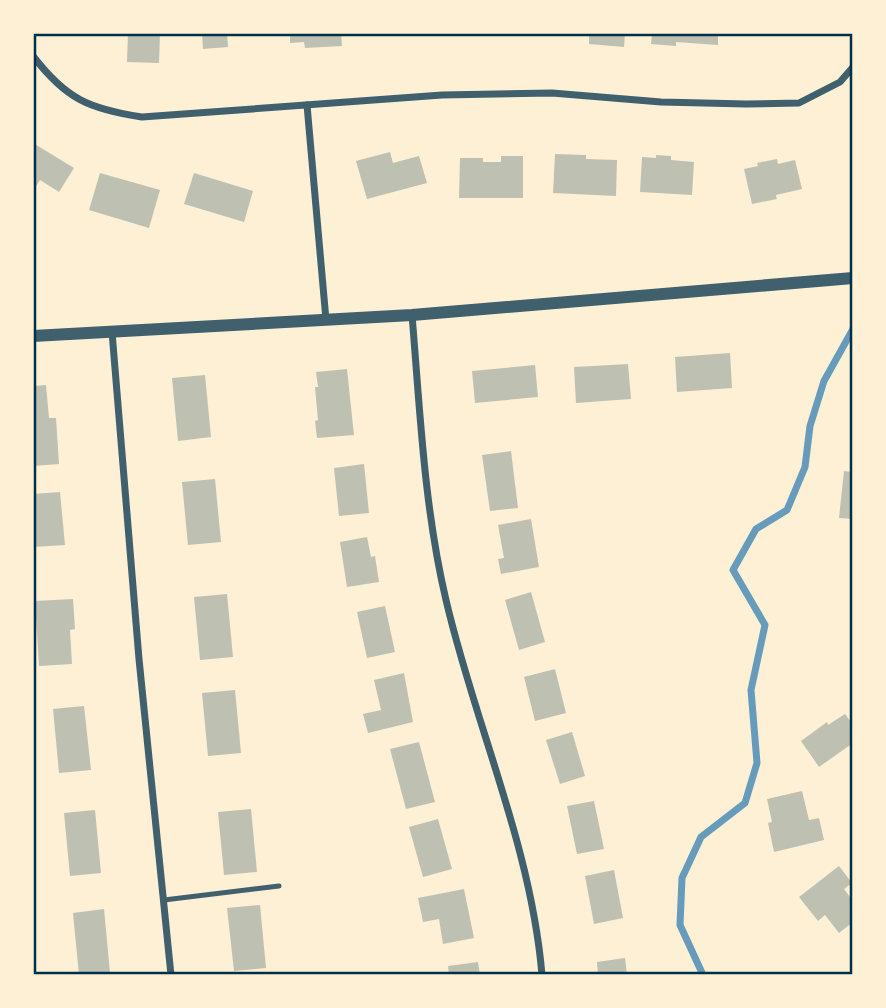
<svg xmlns="http://www.w3.org/2000/svg" width="886" height="1008" font-family="'Archivo Narrow',sans-serif">
	<style>
		.lines { fill: none; stroke-linecap: round; stroke-linejoin: round }
		.stream { stroke: #669bbc; stroke-width: 7 }
		.building { fill: #bec0b2 }
		.service { stroke: #3f606c; stroke-width: 5 }
		.minor { stroke: #3f606c; stroke-width: 7 }
		.tertiary { stroke: #3f606c; stroke-width: 12 }
		.neatline { fill: none; stroke: #003049; stroke-width: 2.5 }
	</style>
	<rect width="100%" height="100%" fill="#fdf0d5"/>
	<g class="lines">
		<path class="stream" d="M 703,975 L 680,925 L 682,878 L 701,837 L 745,803 L 757,763 L 751,690 L 765,625 L 733,570 L 756,529 L 787,510 L 805,467 L 810,426 L 824,381 L 853,329"/>
	</g>
	<g class="building">
		<path d="M 128,33 L 160,33 L 159,63 L 127,62 Z"/>
		<path d="M 202,33 L 227,33 L 228,47 L 203,49 Z"/>
		<path d="M 290,33 L 341,33 L 342,46 L 305,48 L 304,42 L 290,43 Z"/>
		<path d="M 589,33 L 625,33 L 624,47 L 589,44 Z"/>
		<path d="M 652,33 L 718,33 L 718,45 L 676,42 L 676,46 L 651,44 Z"/>
		<path d="M 33,143 L 74,168 L 59,192 L 40,180 L 33,191 Z"/>
		<path d="M 390,152 L 393,163 L 419,156 L 427,183 L 367,199 L 356,161 Z"/>
		<path d="M 555,154 L 586,155 L 586,159 L 617,160 L 616,196 L 553,193 Z"/>
		<path d="M 656,155 L 671,156 L 671,160 L 694,162 L 692,195 L 640,192 L 642,157 L 656,158 Z"/>
		<path d="M 501,156 L 523,156 L 523,198 L 459,198 L 460,158 L 483,158 L 483,162 L 501,162 Z"/>
		<path d="M 777,159 L 778,164 L 795,160 L 802,189 L 776,195 L 777,199 L 752,204 L 744,169 L 758,166 L 757,163 Z"/>
		<path d="M 100,173 L 160,190 L 149,228 L 89,210 Z"/>
		<path d="M 194,173 L 253,191 L 244,222 L 184,204 Z"/>
		<path d="M 730,353 L 732,388 L 677,392 L 675,357 Z"/>
		<path d="M 628,364 L 631,399 L 576,403 L 574,367 Z"/>
		<path d="M 535,365 L 538,397 L 475,403 L 472,371 Z"/>
		<path d="M 347,369 L 354,435 L 317,438 L 315,421 L 318,420 L 315,387 L 318,387 L 316,372 Z"/>
		<path d="M 205,375 L 211,437 L 178,441 L 172,378 Z"/>
		<path d="M 46,385 L 49,418 L 56,418 L 59,464 L 33,466 L 33,386 Z"/>
		<path d="M 511,451 L 518,508 L 490,511 L 482,455 Z"/>
		<path d="M 364,464 L 369,513 L 339,516 L 334,468 Z"/>
		<path d="M 844,471 L 853,472 L 853,519 L 839,518 Z"/>
		<path d="M 215,479 L 221,542 L 188,545 L 182,482 Z"/>
		<path d="M 60,492 L 65,545 L 33,547 L 33,494 Z"/>
		<path d="M 531,519 L 539,567 L 501,574 L 498,559 L 504,558 L 498,525 Z"/>
		<path d="M 367,537 L 371,557 L 375,556 L 379,582 L 347,587 L 340,542 Z"/>
		<path d="M 531,592 L 545,642 L 519,650 L 505,600 Z"/>
		<path d="M 227,594 L 233,657 L 200,660 L 194,597 Z"/>
		<path d="M 73,599 L 75,629 L 70,630 L 72,664 L 39,666 L 35,601 Z"/>
		<path d="M 385,606 L 395,652 L 367,658 L 357,612 Z"/>
		<path d="M 555,669 L 566,713 L 535,721 L 524,677 Z"/>
		<path d="M 404,673 L 413,722 L 368,733 L 363,714 L 381,710 L 374,680 Z"/>
		<path d="M 235,690 L 241,753 L 208,756 L 202,693 Z"/>
		<path d="M 84,706 L 91,770 L 59,773 L 53,709 Z"/>
		<path d="M 845,714 L 853,725 L 853,743 L 819,767 L 801,741 L 827,722 L 828,725 Z"/>
		<path d="M 572,732 L 585,776 L 560,784 L 546,740 Z"/>
		<path d="M 419,742 L 435,802 L 406,809 L 390,749 Z"/>
		<path d="M 802,791 L 809,820 L 819,818 L 824,840 L 774,852 L 768,823 L 772,822 L 767,799 Z"/>
		<path d="M 594,801 L 604,849 L 577,854 L 567,806 Z"/>
		<path d="M 251,809 L 257,872 L 224,875 L 218,812 Z"/>
		<path d="M 95,810 L 101,873 L 70,876 L 64,813 Z"/>
		<path d="M 438,819 L 452,869 L 423,877 L 409,827 Z"/>
		<path d="M 839,866 L 852,883 L 844,889 L 853,901 L 853,922 L 839,933 L 825,915 L 818,921 L 799,897 Z"/>
		<path d="M 614,870 L 623,918 L 594,924 L 585,876 Z"/>
		<path d="M 464,889 L 474,938 L 443,944 L 439,919 L 423,922 L 418,898 Z"/>
		<path d="M 260,905 L 266,968 L 234,971 L 227,908 Z"/>
		<path d="M 104,909 L 110,973 L 79,975 L 73,913 Z"/>
		<path d="M 625,958 L 627,975 L 598,975 L 597,962 Z"/>
		<path d="M 478,962 L 480,975 L 449,975 L 448,966 Z"/>
	</g>
	<g class="lines">
		<path class="service" d="M 164,900 L 279,886"/>
		<g class="minor">
			<path d="M 33,56 C 66,99 89,109 142,117 L 442,95 L 552,93 L 661,102 L 746,104 L 799,103 L 840,82 L 853,67"/>
			<path d="M 307,105 L 326,320"/>
			<path d="M 412,315 C 420,410 424,507 446,600 C 475,725 531,845 542,975"/>
			<path d="M 112,332 L 139,659 L 171,975"/>
		</g>
		<path class="tertiary" d="M 33,336 L 412,315 L 853,278"/>
	</g>
	<rect width="886" height="1008" fill="none" stroke="#fdf0d5" stroke-width="70"/>
	<rect x="35" y="35" width="816" height="938" class="neatline"/>
</svg>
